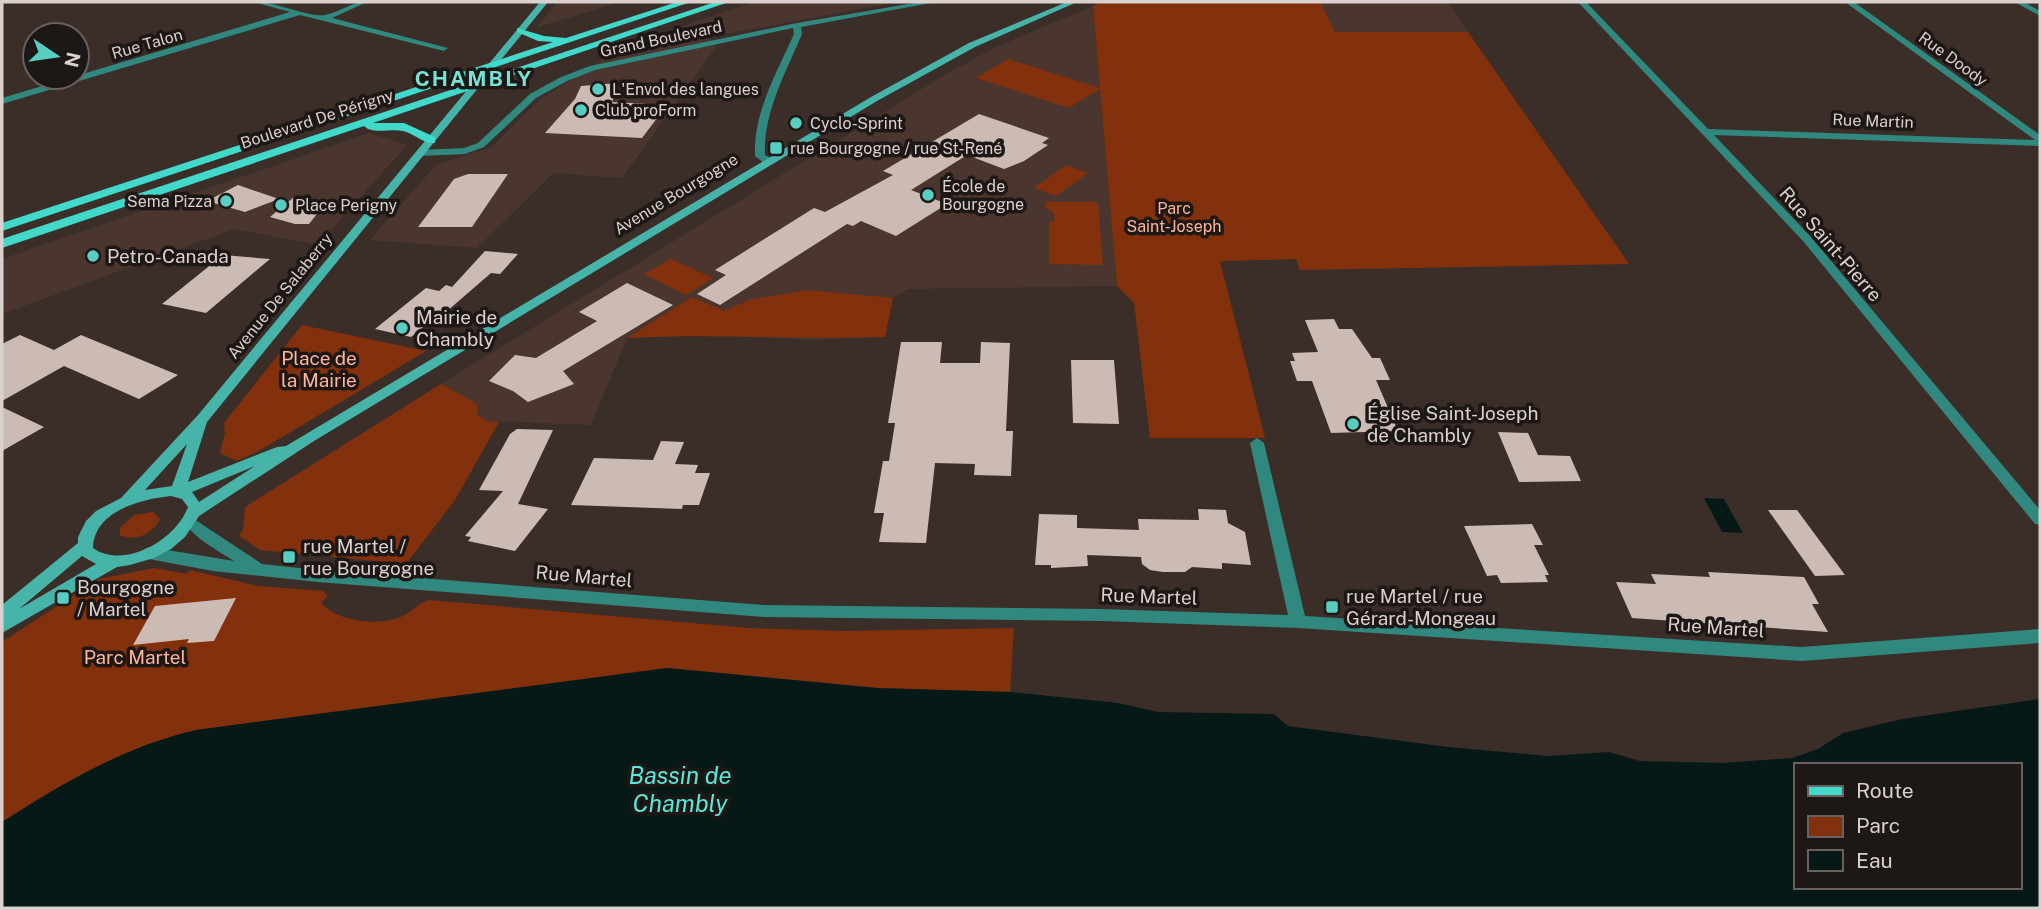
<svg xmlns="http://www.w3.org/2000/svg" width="2042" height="910" font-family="'Public Sans',sans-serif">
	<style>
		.built { fill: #4a362e }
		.green { fill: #82310c }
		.water { fill: #071917; fill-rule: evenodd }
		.building { fill: #ccbbb5 }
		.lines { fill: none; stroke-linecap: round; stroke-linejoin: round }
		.street { fill: #31887f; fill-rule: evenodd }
		.secondary { fill: #46b4a9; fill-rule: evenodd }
		.primary { fill: #41d9ca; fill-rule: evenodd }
		.poi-dot { fill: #57cec1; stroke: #1d1715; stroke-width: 2.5 }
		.labels { text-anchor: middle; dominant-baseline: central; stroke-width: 7; stroke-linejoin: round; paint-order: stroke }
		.far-street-label { font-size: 16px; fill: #dad1ce; stroke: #1d1715 }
		.far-poi-label { font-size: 16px; fill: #dad1ce; stroke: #1d1715; text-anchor: start }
		.far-park-label { font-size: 16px; fill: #feb59a; stroke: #1d1715 }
		.street-label { font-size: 19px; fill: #dad1ce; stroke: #1d1715 }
		.poi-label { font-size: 19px; fill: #dad1ce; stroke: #1d1715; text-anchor: start }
		.park-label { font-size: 19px; fill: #feb59a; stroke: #1d1715 }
		.far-district-label { font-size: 21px; font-weight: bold; letter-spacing: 2px; fill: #78e2d5; stroke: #1d1715 }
		.near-water-label { font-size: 24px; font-style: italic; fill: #59e8d9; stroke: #1d1715 }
	</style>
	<rect width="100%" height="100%" fill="#3b2e29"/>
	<g class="built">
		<path d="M 557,2 L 620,2 L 536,28 Z"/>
		<path d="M 754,2 L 897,2 L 709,37 L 716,47 L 622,178 L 553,173 L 477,248 L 370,240 L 436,165 L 492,147 L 539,100 L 622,47 Z"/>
		<path d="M 1320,2 L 1448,2 L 1468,32 L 1335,32 Z"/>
		<path d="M 1093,6 L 1117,286 L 908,289 L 893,298 L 885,337 L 808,340 L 715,335 L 627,338 L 591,425 L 487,421 L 441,384 L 948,73 L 996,47 Z"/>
		<path d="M 369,133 L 407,145 L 318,245 L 234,229 L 2,314 L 2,259 Z"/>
	</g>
	<g class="green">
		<path d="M 1101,2 L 1320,2 L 1335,32 L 1468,32 L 1629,264 L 1300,270 L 1296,259 L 1220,261 L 1265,438 L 1150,438 L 1134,303 L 1117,286 L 1100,89 L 1069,108 L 976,78 L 1008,59 L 1100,88 L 1093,6 Z"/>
		<path d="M 1066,165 L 1088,173 L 1056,196 L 1034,188 Z"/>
		<path d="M 1046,202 L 1098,202 L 1103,265 L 1049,264 L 1049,223 L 1054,222 L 1054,213 L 1046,208 Z"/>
		<path d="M 671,259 L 713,278 L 686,295 L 644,274 Z"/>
		<path d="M 807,290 L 893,298 L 885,337 C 799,340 713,333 627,338 L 692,297 L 724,311 L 749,300 Z"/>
		<path d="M 302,325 L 426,351 L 259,451 L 237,461 L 220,453 L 225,433 L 224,423 Z"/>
		<path d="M 441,384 L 477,404 L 478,415 L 487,421 L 499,422 L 455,500 L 406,564 L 260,550 L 239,536 L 243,530 L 245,507 Z"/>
		<path d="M 153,512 L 160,519 C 153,534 135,542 120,535 L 120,528 L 134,515 Z"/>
		<path d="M 154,568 L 186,574 L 190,570 L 258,586 L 323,591 L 328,596 L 321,602 C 336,623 387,628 408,613 C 415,608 419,604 429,600 L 749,628 L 843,631 L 1014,628 L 1010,692 L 877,688 L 667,668 L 196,730 C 126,746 63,783 2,822 L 2,642 L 99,579 Z"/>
	</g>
	<g class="water">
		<path d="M 1704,498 L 1724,499 L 1743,533 L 1722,532 Z"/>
		<path d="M 667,668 L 877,688 L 1010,692 L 1118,703 L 1159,712 L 1274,714 L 1288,726 L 1448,747 L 1548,756 L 1609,752 L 1640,761 L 1723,763 L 1792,758 L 1818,749 L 1843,733 L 1902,719 L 2040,699 L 2040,908 L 2,908 L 2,822 C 63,783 126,746 196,730 ZM 1795,765 L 2019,765 L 2019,887 L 1795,887 Z"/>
	</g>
	<g class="building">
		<path d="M 618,83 L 612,102 L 667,105 L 642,138 L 545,133 L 575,99 L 581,86 Z"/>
		<path d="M 979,114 L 1049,138 L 1042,143 L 1048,145 L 1024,161 L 1004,169 L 967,155 L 911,190 L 947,204 L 896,236 L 861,221 L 853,226 L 847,224 L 720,305 L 697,294 L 726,275 L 715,270 L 814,208 L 825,212 L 893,175 L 883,171 Z"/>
		<path d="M 468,174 L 508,174 L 472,227 L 418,227 L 454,179 Z"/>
		<path d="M 238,185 L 279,199 L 245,212 L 207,201 Z"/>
		<path d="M 294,197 L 324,205 L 309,224 L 295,224 L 270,217 Z"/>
		<path d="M 485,251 L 518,254 L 500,274 L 491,273 L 431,325 L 427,324 L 411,337 L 375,329 L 426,288 L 439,291 L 446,285 L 452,287 Z"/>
		<path d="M 223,255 L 270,259 L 206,313 L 162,304 Z"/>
		<path d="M 627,283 L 673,305 L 563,371 L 574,384 L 528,402 L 513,391 L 489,381 L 515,355 L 536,358 L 597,321 L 579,312 Z"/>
		<path d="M 1334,319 L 1339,329 L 1352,329 L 1372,358 L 1380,358 L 1390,380 L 1376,380 L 1398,431 L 1331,433 L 1312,381 L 1297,381 L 1290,361 L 1295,361 L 1292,353 L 1318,352 L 1305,320 Z"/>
		<path d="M 20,335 L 54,350 L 81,335 L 178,375 L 139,399 L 64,366 L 2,401 L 2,344 Z"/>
		<path d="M 901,342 L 942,342 L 940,363 L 980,363 L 981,342 L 1010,343 L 1006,431 L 1013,431 L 1011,476 L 974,475 L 975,464 L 935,463 L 926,543 L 879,542 L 884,513 L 874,513 L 883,461 L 889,461 L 895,423 L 888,423 Z"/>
		<path d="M 1071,360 L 1114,360 L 1119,424 L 1073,423 Z"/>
		<path d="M 2,407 L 44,427 L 2,451 Z"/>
		<path d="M 517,429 L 553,430 L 518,504 L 548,509 L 515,551 L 468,541 L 471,537 L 465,536 L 503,491 L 479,490 L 510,434 Z"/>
		<path d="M 1498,432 L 1528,433 L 1538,455 L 1570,456 L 1581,481 L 1519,482 Z"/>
		<path d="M 661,441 L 684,442 L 675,464 L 698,465 L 695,473 L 710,473 L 699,505 L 683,505 L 682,509 L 571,505 L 594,458 L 653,460 Z"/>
		<path d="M 1198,509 L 1226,510 L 1228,523 L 1245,532 L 1251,565 L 1222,563 L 1222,569 L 1192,567 L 1185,572 L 1163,572 L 1150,570 L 1142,564 L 1141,557 L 1087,555 L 1088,566 L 1051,568 L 1051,565 L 1035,565 L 1039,514 L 1077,515 L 1077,528 L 1139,530 L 1138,519 L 1199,520 Z"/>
		<path d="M 1768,510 L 1797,510 L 1845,575 L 1815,576 Z"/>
		<path d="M 1532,524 L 1543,545 L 1534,545 L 1549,575 L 1545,575 L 1548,582 L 1501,583 L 1497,575 L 1487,576 L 1464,526 Z"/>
		<path d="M 1708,572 L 1804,577 L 1819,604 L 1812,604 L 1828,632 L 1632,618 L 1616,582 L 1656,584 L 1651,574 L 1710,577 Z"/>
		<path d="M 236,598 L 214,641 L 187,643 L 189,639 L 133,645 L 155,606 Z"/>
	</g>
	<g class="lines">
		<g class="street">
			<path d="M 254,2 C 275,1 310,18 325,15 C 340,12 351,2 367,2 L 332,18 L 448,48 L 444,51 L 300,15 L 2,104 L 2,98 L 290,12 Z"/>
			<path d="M 920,2 L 936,2 L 801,27 L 802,34 C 786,72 763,113 765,155 L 772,159 L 772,163 L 764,163 L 755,156 C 753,113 777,72 794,34 L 793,28 L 595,70 L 567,81 L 536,98 L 484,147 L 465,154 L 420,156 L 415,153 L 420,150 L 464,148 L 478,143 L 530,94 L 561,77 L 590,66 L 797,23 Z"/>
			<path d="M 1578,2 L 1586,2 L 1708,129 L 2035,140 L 1845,2 L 1854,2 L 2040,135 L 2040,146 L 1714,135 L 1811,237 L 2040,510 L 2040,525 L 2035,524 L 1803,241 Z"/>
			<path d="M 2015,2 L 2024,2 L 2040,11 L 2040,16 Z"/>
			<path d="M 1257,438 L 1264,443 L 1305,616 L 1801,647 L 2040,629 L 2040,643 L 1801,661 L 1298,628 L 1101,621 L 764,617 L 318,582 L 213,571 L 149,559 L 144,557 L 141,553 L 144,549 L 149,547 L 234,561 C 217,550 195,539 184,522 L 186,518 L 191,517 L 262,564 L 318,570 L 764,605 L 1101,609 L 1288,615 L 1250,443 Z"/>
		</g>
		<path class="secondary" d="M 540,2 L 548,2 L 207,422 L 188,482 L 277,447 L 286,446 L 871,97 L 969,43 L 1067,2 L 1077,2 L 975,47 L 877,101 L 314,441 L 199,516 L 185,537 L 171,549 L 154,558 L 130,565 L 117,567 L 2,633 L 2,605 L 78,543 L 78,537 L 86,521 L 96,511 L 121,498 L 198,415 ZM 187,444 L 172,486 L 145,490 ZM 255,466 L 199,502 L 192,492 ZM 171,496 L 182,499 L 188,507 C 176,540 124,570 93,548 C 94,511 141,499 171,496 ZM 82,556 L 96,564 L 19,609 Z"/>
		<g class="primary">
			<path d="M 677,2 L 691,2 L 2,231 L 2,223 L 553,42 L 538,41 L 517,32 L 517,28 L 544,36 L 566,38 Z"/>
			<path d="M 715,2 L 729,2 L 373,123 L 404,123 L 435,137 L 435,143 C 423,144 415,134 403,131 C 391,128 373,135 364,126 L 2,248 L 2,239 Z"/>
		</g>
	</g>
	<g class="poi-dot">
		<circle cx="598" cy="89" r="7"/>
		<circle cx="581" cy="110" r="7"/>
		<circle cx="796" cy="123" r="7"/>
		<rect x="769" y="141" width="14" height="14" rx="3.5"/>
		<circle cx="928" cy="195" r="7"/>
		<circle cx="226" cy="201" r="7"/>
		<circle cx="281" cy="205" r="7"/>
		<circle cx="93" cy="256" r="7"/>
		<circle cx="402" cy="328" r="7"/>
		<circle cx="1353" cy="424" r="7"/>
		<rect x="282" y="550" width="14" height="14" rx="3.5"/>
		<rect x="56" y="591" width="14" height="14" rx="3.5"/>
		<rect x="1325" y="600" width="14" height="14" rx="3.5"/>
	</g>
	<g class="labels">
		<g class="far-street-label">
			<text transform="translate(661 39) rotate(-12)">Grand Boulevard</text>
			<text transform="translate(147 44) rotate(-16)">Rue Talon</text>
			<text transform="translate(1953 59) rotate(36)">Rue Doody</text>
			<text transform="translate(317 119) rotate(-18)">Boulevard De Périgny</text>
			<text transform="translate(1873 121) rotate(2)">Rue Martin</text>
			<text transform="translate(676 194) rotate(-31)">Avenue Bourgogne</text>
			<text transform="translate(280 296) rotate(-51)">Avenue De Salaberry</text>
		</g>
		<g class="far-poi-label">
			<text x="612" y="89">L'Envol des langues</text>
			<text x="595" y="110">Club proForm</text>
			<text x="810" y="123">Cyclo-Sprint</text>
			<text x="790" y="148">rue Bourgogne / rue St-René</text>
			<text x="942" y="186">École de<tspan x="942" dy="18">Bourgogne</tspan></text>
			<text x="212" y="201" text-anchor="end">Sema Pizza</text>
			<text x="295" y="205">Place Perigny</text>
		</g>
		<g class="far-park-label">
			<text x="1174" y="208">Parc<tspan x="1174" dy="18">Saint-Joseph</tspan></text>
		</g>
		<g class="street-label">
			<text transform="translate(1831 244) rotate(49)">Rue Saint-Pierre</text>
			<text transform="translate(584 576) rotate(5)">Rue Martel</text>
			<text transform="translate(1149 596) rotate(2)">Rue Martel</text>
			<text transform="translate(1716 627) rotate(4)">Rue Martel</text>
		</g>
		<g class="poi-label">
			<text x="107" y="256">Petro-Canada</text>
			<text x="416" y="317">Mairie de<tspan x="416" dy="22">Chambly</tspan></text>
			<text x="1367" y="413">Église Saint-Joseph<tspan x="1367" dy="22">de Chambly</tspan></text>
			<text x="303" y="546">rue Martel /<tspan x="303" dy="22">rue Bourgogne</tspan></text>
			<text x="77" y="587">Bourgogne<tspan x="77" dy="22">/ Martel</tspan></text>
			<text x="1346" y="596">rue Martel / rue<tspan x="1346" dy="22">Gérard-Mongeau</tspan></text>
		</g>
		<g class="park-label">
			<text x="319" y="358">Place de<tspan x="319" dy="22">la Mairie</tspan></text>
			<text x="135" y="657">Parc Martel</text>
		</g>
		<g class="far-district-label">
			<text x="474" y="78">CHAMBLY</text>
		</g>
		<g class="near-water-label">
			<text x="680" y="775">Bassin de<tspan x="680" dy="28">Chambly</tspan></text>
		</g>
	</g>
	<rect width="2042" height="910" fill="none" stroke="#dad1ce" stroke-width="7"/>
	<rect x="1794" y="763" width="228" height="126" fill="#1d1715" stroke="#69615f" stroke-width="2"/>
	<rect x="1808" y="786" width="35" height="10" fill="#41d9ca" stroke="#69615f" stroke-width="2"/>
	<text x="1856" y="798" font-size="21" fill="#dad1ce">Route</text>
	<rect x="1808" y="816" width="35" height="21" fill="#82310c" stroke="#69615f" stroke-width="2"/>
	<text x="1856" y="833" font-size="21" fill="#dad1ce">Parc</text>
	<rect x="1808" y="850" width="35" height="21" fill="#071917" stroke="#69615f" stroke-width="2"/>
	<text x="1856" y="868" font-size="21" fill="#dad1ce">Eau</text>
	<g transform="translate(56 56) rotate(103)"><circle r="33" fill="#1d1715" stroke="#69615f" stroke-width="2"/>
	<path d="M0-5L12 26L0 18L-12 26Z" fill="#57cec1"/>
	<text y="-10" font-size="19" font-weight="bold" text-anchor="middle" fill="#dad1ce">N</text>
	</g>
</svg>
